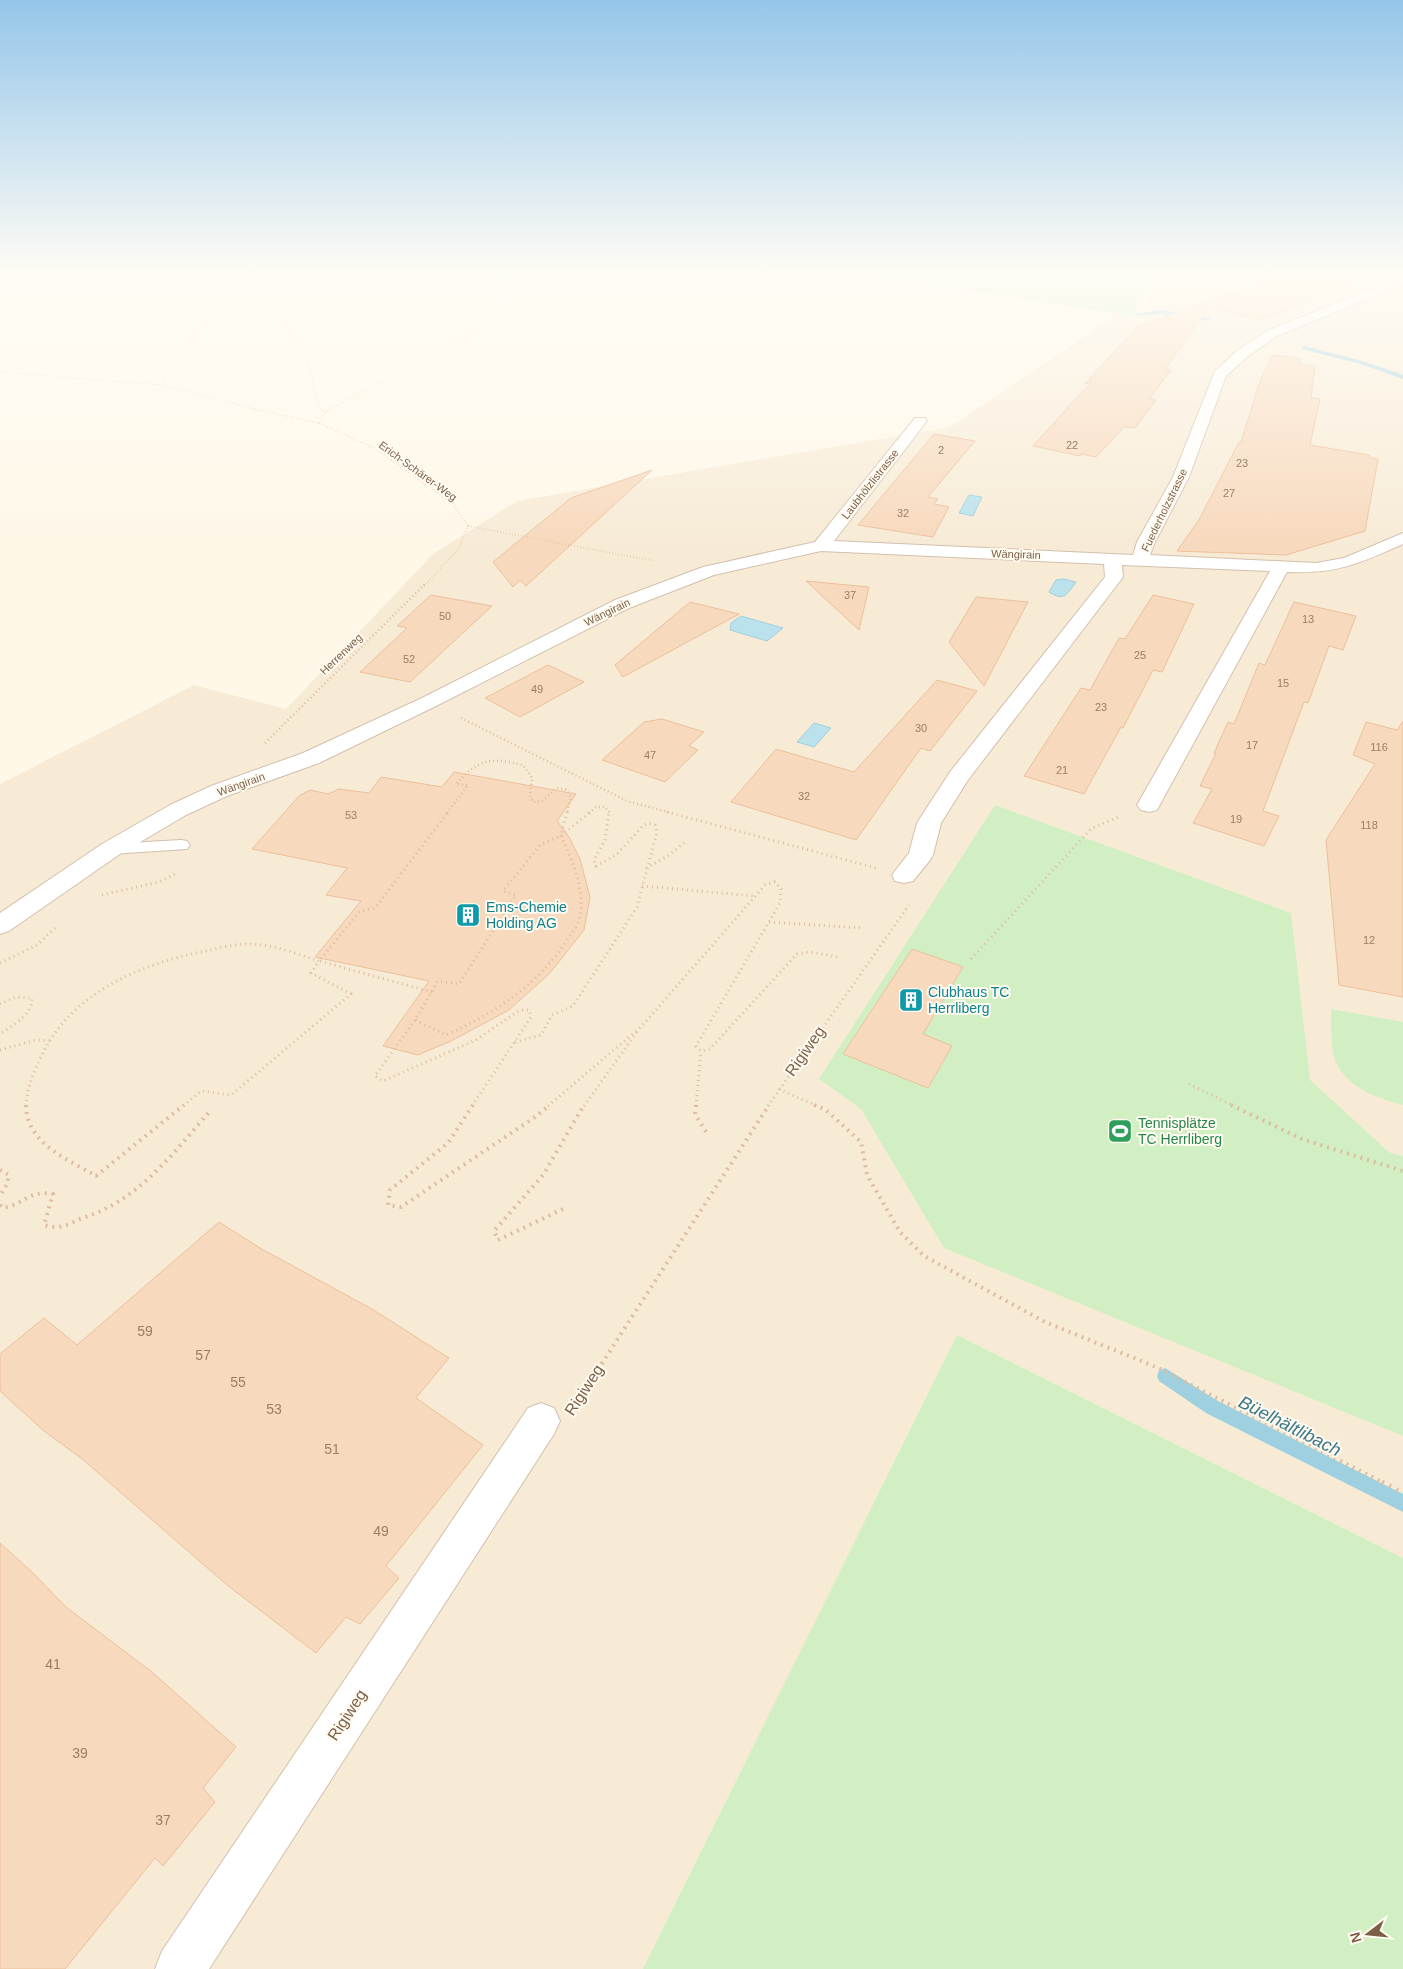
<svg xmlns="http://www.w3.org/2000/svg" width="1403" height="1969" font-family="Arial,sans-serif">
	<style>
		.residential { fill: #f7ebd6 }
		.green { fill: #d2efc4 }
		.water { fill: #bae1ec; stroke: #9fd0df }
		.lines { fill: none; stroke-linecap: round; stroke-linejoin: round }
		.stream { fill: #9fd0df; fill-rule: evenodd }
		.building { fill: #f7d9bd; stroke: #ecc09b }
		.lane-casing { stroke: #d3c0ac; stroke-width: 2 }
		.street-casing { stroke: #d3c0ac; stroke-width: 2 }
		.path-far5 { stroke: #debc9f; stroke-width: 1; stroke-dasharray: 0.5 2; stroke-linecap: butt }
		.path-far4 { stroke: #debc9f; stroke-width: 2; stroke-dasharray: 0.5 2.5; stroke-linecap: butt }
		.path-far3 { stroke: #debc9f; stroke-width: 2.5; stroke-dasharray: 1 3; stroke-linecap: butt }
		.path-far2 { stroke: #debc9f; stroke-width: 3; stroke-dasharray: 1 4; stroke-linecap: butt }
		.path-far1 { stroke: #debc9f; stroke-width: 4; stroke-dasharray: 2 5; stroke-linecap: butt }
		.path { stroke: #debc9f; stroke-width: 5; stroke-dasharray: 2 6; stroke-linecap: butt }
		.lane { fill: #fff; fill-rule: evenodd }
		.street { fill: #fff; fill-rule: evenodd }
		.labels { text-anchor: middle; dominant-baseline: central; stroke-width: 4; stroke-linejoin: round; paint-order: stroke }
		.number-label { font-size: 11px; fill: #9c7e65 }
		.far-street-label { font-size: 11px; fill: #7d5f48; stroke: #fffbf1 }
		.culture-label { font-size: 14px; fill: #0d838f; stroke: #fffbf1; text-anchor: start }
		.leisure-label { font-size: 14px; fill: #27864d; stroke: #fffbf1; text-anchor: start }
		.near-number-label { font-size: 14px; fill: #9c7e65 }
		.near-street-label { font-size: 16px; fill: #7d5f48; stroke: #fffbf1 }
		.near-water-label { font-size: 18px; font-style: italic; fill: #3b788b; stroke: #fffbf1 }
	</style>
	<rect width="100%" height="100%" fill="#fff8e9"/>
	<path class="residential" d="M 1180,272 L 1403,272 L 1403,1969 L 0,1969 L 0,784 L 194,685 L 286,709 L 433,554 L 517,501 L 950,427 Z"/>
	<g class="green">
		<path d="M 852,272 L 1167,272 L 1153,275 L 1133,316 Z"/>
		<path d="M 995,805 L 1291,913 L 1310,1080 L 1390,1153 L 1403,1156 L 1403,1436 L 944,1248 L 861,1109 L 819,1079 Z"/>
		<path d="M 1331,1009 L 1403,1022 L 1403,1105 C 1376,1098 1342,1086 1334,1056 C 1330,1042 1332,1023 1331,1009 Z"/>
		<path d="M 957,1335 L 1403,1558 L 1403,1969 L 643,1969 Z"/>
	</g>
	<g class="water">
		<path d="M 969,495 L 982,497 L 973,516 L 959,513 Z"/>
		<path d="M 1064,579 L 1076,582 C 1067,594 1065,602 1049,592 L 1056,580 Z"/>
		<path d="M 741,616 L 783,628 L 767,641 L 730,630 L 731,623 Z"/>
		<path d="M 814,723 L 831,728 L 814,747 L 797,742 Z"/>
	</g>
	<g class="lines">
		<g class="stream">
			<path d="M 1160,310 L 1208,317 L 1211,319 L 1208,321 L 1160,314 L 1137,316 L 1134,314 Z"/>
			<path d="M 1304,346 L 1365,362 L 1403,375 L 1403,379 L 1361,364 L 1302,349 Z"/>
			<path d="M 1165,1368 L 1218,1401 L 1403,1494 L 1403,1512 L 1206,1413 L 1159,1381 L 1157,1376 L 1159,1371 Z"/>
		</g>
	</g>
	<g class="building">
		<path d="M 1298,272 L 1378,273 L 1260,320 L 1209,307 L 1165,369 L 1171,370 L 1149,399 L 1156,400 L 1135,428 L 1124,427 L 1096,457 L 1081,454 L 1080,456 L 1033,446 L 1092,381 L 1085,384 L 1138,326 Z"/>
		<path d="M 1273,355 L 1300,358 L 1300,364 L 1315,366 L 1311,398 L 1320,399 L 1310,445 L 1369,455 L 1370,458 L 1378,459 L 1365,531 L 1286,555 L 1177,551 L 1199,520 L 1239,442 L 1241,442 L 1260,381 Z"/>
		<path d="M 934,434 L 975,441 L 928,497 L 938,499 L 934,504 L 949,507 L 933,537 L 858,525 Z"/>
		<path d="M 652,470 L 526,586 L 520,580 L 513,587 L 493,562 L 571,498 Z"/>
		<path d="M 806,581 L 869,587 L 859,630 Z"/>
		<path d="M 431,595 L 492,606 L 410,682 L 360,672 L 407,628 L 397,626 Z"/>
		<path d="M 1153,595 L 1194,604 L 1162,672 L 1153,670 L 1123,728 L 1121,727 L 1084,794 L 1024,776 L 1081,688 L 1090,690 L 1119,638 L 1125,639 Z"/>
		<path d="M 976,597 L 1028,602 L 984,686 L 949,642 Z"/>
		<path d="M 690,602 L 739,614 L 623,677 L 615,665 Z"/>
		<path d="M 1294,602 L 1356,616 L 1343,650 L 1329,646 L 1308,703 L 1304,702 L 1263,811 L 1279,816 L 1264,846 L 1193,823 L 1212,789 L 1200,786 L 1216,753 L 1214,753 L 1228,722 L 1234,724 L 1259,663 L 1265,665 Z"/>
		<path d="M 548,665 L 584,682 L 520,717 L 485,698 Z"/>
		<path d="M 937,680 L 977,691 L 930,751 L 921,748 L 856,840 L 731,802 L 776,749 L 854,772 Z"/>
		<path d="M 662,719 L 704,732 L 689,746 L 698,750 L 665,782 L 602,760 L 644,722 Z"/>
		<path d="M 1403,721 L 1403,997 L 1339,985 L 1326,840 L 1375,764 L 1353,755 L 1366,722 L 1397,730 Z"/>
		<path d="M 454,772 L 576,794 L 557,821 L 569,837 L 580,859 L 590,897 L 584,930 L 550,973 L 509,1010 L 451,1041 L 418,1055 L 383,1046 L 429,981 L 315,957 L 361,901 L 326,895 L 347,868 L 252,849 L 299,796 L 310,790 L 328,794 L 339,789 L 369,793 L 381,777 L 442,787 Z"/>
		<path d="M 912,949 L 963,967 L 923,1034 L 952,1046 L 928,1088 L 843,1054 Z"/>
		<path d="M 219,1222 L 260,1248 L 372,1309 L 449,1358 L 416,1398 L 483,1445 L 386,1566 L 399,1578 L 360,1624 L 346,1617 L 316,1653 L 227,1585 L 81,1458 L 44,1431 L 0,1391 L 0,1354 L 44,1318 L 77,1345 Z"/>
		<path d="M 0,1543 L 32,1572 L 66,1607 L 152,1672 L 236,1747 L 203,1788 L 215,1802 L 163,1866 L 155,1858 L 65,1969 L 0,1969 Z"/>
	</g>
	<g class="lines">
		<defs>
			<path id="lane" d="M 181,840 L 187,841 L 190,845 L 187,849 L 111,854 L 105,853 L 102,849 L 105,845 L 111,844 Z"/>
			<g id="street">
				<path d="M 1403,277 L 1403,284 L 1277,336 L 1248,356 L 1226,376 L 1189,477 L 1155,542 L 1150,555 L 1316,563 L 1344,558 L 1403,533 L 1403,544 C 1358,564 1337,574 1287,572 L 1157,810 L 1149,812 L 1141,810 L 1137,805 L 1270,571 L 1122,565 L 1123,577 L 1120,581 L 968,780 L 941,823 L 933,855 L 930,860 L 913,881 L 904,883 L 895,881 L 892,875 L 909,853 L 917,823 L 950,772 L 1105,577 L 1104,564 L 821,551 L 714,575 L 629,608 L 436,706 L 319,763 L 227,796 L 186,815 L 120,854 L 9,931 L 0,934 L 0,913 L 102,844 L 170,805 L 211,786 L 303,753 L 422,698 L 615,600 L 703,567 L 815,542 L 915,418 L 925,418 L 927,421 L 834,541 L 1133,555 L 1137,542 L 1173,477 L 1215,371 L 1238,350 L 1269,330 Z"/>
				<path d="M 541,1403 L 554,1408 L 560,1421 L 554,1434 L 209,1969 L 155,1969 L 162,1951 L 528,1408 Z"/>
			</g>
		</defs>
		<use href="#lane" class="lane-casing"/>
		<use href="#street" class="street-casing"/>
		<g class="path-far5">
			<path d="M 217,272 L 247,280 L 297,339 L 309,366 L 319,407 L 322,409"/>
			<path d="M 1310,346 L 1403,374"/>
			<path d="M 0,372 L 161,385 L 255,409"/>
			<path d="M 161,385 C 183,347 214,316 232,276"/>
			<path d="M 330,409 L 584,272"/>
		</g>
		<g class="path-far4">
			<path d="M 249,408 L 319,423 L 376,449 L 452,503 L 468,526"/>
			<path d="M 320,408 L 325,412"/>
			<path d="M 319,423 L 325,412 L 332,408"/>
			<path d="M 468,526 L 654,561"/>
			<path d="M 424,586 L 459,548 L 468,526"/>
		</g>
		<g class="path-far3">
			<path d="M 461,718 L 627,801 L 672,813"/>
			<path d="M 265,743 L 425,584"/>
			<path d="M 447,813 L 468,785 L 456,784 C 479,759 489,757 523,765 L 532,778 L 530,798 L 534,802 L 542,801 L 557,788 L 567,790 L 571,797 L 567,813"/>
			<path d="M 589,813 L 596,807 L 605,807 L 610,813"/>
		</g>
		<g class="path-far2">
			<path d="M 567,812 L 561,836 L 590,812"/>
			<path d="M 667,812 L 876,868"/>
			<path d="M 561,836 C 572,860 585,889 580,917 C 578,925 572,933 567,940 C 538,985 494,1014 446,1035 L 415,1020 L 438,981 L 459,984 L 516,895 L 503,891 L 540,845 Z"/>
			<path d="M 646,868 L 669,855 L 686,841"/>
			<path d="M 642,886 L 755,896"/>
			<path d="M 102,895 L 159,882 L 177,873"/>
			<path d="M 769,922 L 862,928"/>
			<path d="M 971,959 L 1091,829 L 1120,816"/>
			<path d="M 0,963 L 37,945 L 55,928"/>
			<path d="M 432,992 L 319,961 L 360,911 L 375,908 L 448,812"/>
			<path d="M 0,1004 L 16,997 L 32,998 C 32,1016 13,1025 0,1034"/>
			<path d="M 415,1020 L 375,1076 L 383,1081 L 476,1040 L 520,1010 L 529,1010 L 531,1017 L 472,1106"/>
			<path d="M 515,1042 L 541,1035 L 552,1015 L 573,1006 L 637,907 L 657,832 L 655,825 L 648,823 L 643,826 L 616,855 L 596,866 L 594,860 L 605,840 L 609,812"/>
			<path d="M 0,1050 L 36,1040 L 50,1041"/>
			<path d="M 1189,1084 L 1234,1106"/>
			<path d="M 779,1089 L 817,1106"/>
			<path d="M 26,1106 C 27,1089 33,1074 40,1059 C 69,995 135,966 201,952 C 216,949 233,944 249,944 C 273,944 297,954 319,961 L 311,973 L 351,994 L 231,1095 L 201,1091 L 183,1106"/>
			<path d="M 548,1106 L 641,1027 L 765,885 L 775,882 L 781,889 L 780,903 L 696,1046 L 701,1051 L 710,1049 L 797,954 L 810,952 L 838,957"/>
			<path d="M 584,1106 L 637,1032"/>
			<path d="M 696,1106 L 701,1051"/>
			<path d="M 768,1106 L 909,905"/>
		</g>
		<g class="path-far1">
			<path d="M 26,1105 C 26,1143 67,1159 96,1176 L 184,1105"/>
			<path d="M 473,1105 L 448,1143 L 390,1190 L 388,1205 L 401,1207 L 535,1117 L 550,1105"/>
			<path d="M 696,1105 L 695,1114 L 708,1135"/>
			<path d="M 814,1105 L 826,1110 L 861,1142 L 867,1175 L 900,1232 L 924,1256 L 1045,1322 L 1156,1367 L 1384,1483"/>
			<path d="M 1231,1105 L 1302,1139 L 1403,1171"/>
			<path d="M 0,1170 L 9,1175 L 7,1184 L 0,1196"/>
			<path d="M 0,1205 L 3,1208 C 25,1204 28,1190 53,1194 L 44,1225 C 58,1230 68,1225 80,1219 C 89,1216 97,1213 105,1209 C 148,1188 180,1145 211,1110"/>
			<path d="M 563,1209 L 498,1240 L 494,1231 L 543,1175 L 584,1105"/>
			<path d="M 575,1405 L 769,1105"/>
		</g>
		<path class="path" d="M 1382,1482 L 1403,1493"/>
		<use href="#lane" class="lane"/>
		<use href="#street" class="street"/>
	</g>
	<linearGradient id="sky" x2="0" y2="1"><stop stop-color="#95c6ea"/><stop offset="0.5" stop-color="#fffcf5"/><stop offset="1" stop-color="#fffcf5" stop-opacity="0"/></linearGradient>
	<rect width="1403" height="547" fill="url(#sky)"/>
	<defs>
		<symbol id="building-square" viewBox="-11 -11 22 22"><rect x="-9" y="-9" width="18" height="18" rx="4" fill="#0f9aa8" stroke="#fffbf1"/><path d="M-4-6H4V6H1V3H-1V6H-4ZM-2.5-4.3h1.7v1.8h-1.7ZM.8-4.3h1.7v1.8H.8ZM-2.5-1h1.7V.8h-1.7ZM.8-1h1.7V.8H.8Z" fill="#fff"/></symbol>
		<symbol id="stadium-square" viewBox="-11 -11 22 22"><rect x="-9" y="-9" width="18" height="18" rx="4" fill="#2e9e5b" stroke="#fffbf1"/><path d="M0-5a6.5 5 0 1 0 0 10a6.5 5 0 1 0 0-10ZM-3.5-1.8h7v3.6h-7Z" fill="#fff"/></symbol>
	</defs>
	<g fill-rule="evenodd">
		<use href="#building-square" x="454" y="901" width="28" height="28"/>
		<use href="#building-square" x="897" y="986" width="28" height="28"/>
		<use href="#stadium-square" x="1106" y="1117" width="28" height="28"/>
	</g>
	<g class="labels">
		<g class="number-label">
			<text x="1072" y="445">22</text>
			<text x="941" y="450">2</text>
			<text x="1242" y="463">23</text>
			<text x="1229" y="493">27</text>
			<text x="903" y="513">32</text>
			<text x="850" y="595">37</text>
			<text x="445" y="616">50</text>
			<text x="1308" y="619">13</text>
			<text x="1140" y="655">25</text>
			<text x="409" y="659">52</text>
			<text x="1283" y="683">15</text>
			<text x="537" y="689">49</text>
			<text x="1101" y="707">23</text>
			<text x="921" y="728">30</text>
			<text x="1252" y="745">17</text>
			<text x="1379" y="747">116</text>
			<text x="650" y="755">47</text>
			<text x="1062" y="770">21</text>
			<text x="804" y="796">32</text>
			<text x="351" y="815">53</text>
			<text x="1236" y="819">19</text>
			<text x="1369" y="825">118</text>
			<text x="1369" y="940">12</text>
		</g>
		<g class="far-street-label">
			<text transform="translate(418 471) rotate(36)">Erich-Schärer-Weg</text>
			<text transform="translate(870 484) rotate(-52)">Laubhölzlistrasse</text>
			<text transform="translate(1164 510) rotate(-64)">Fuederholzstrasse</text>
			<text transform="translate(1016 554) rotate(2)">Wängirain</text>
			<text transform="translate(607 612) rotate(-26)">Wängirain</text>
			<text transform="translate(341 654) rotate(-44)">Herrenweg</text>
			<text transform="translate(241 784) rotate(-20)">Wängirain</text>
		</g>
		<g class="culture-label">
			<text x="486" y="907">Ems-Chemie<tspan x="486" dy="16">Holding AG</tspan></text>
			<text x="928" y="992">Clubhaus TC<tspan x="928" dy="16">Herrliberg</tspan></text>
		</g>
		<g class="leisure-label">
			<text x="1138" y="1123">Tennisplätze<tspan x="1138" dy="16">TC Herrliberg</tspan></text>
		</g>
		<g class="near-number-label">
			<text x="145" y="1331">59</text>
			<text x="203" y="1355">57</text>
			<text x="238" y="1382">55</text>
			<text x="274" y="1409">53</text>
			<text x="332" y="1449">51</text>
			<text x="381" y="1531">49</text>
			<text x="53" y="1664">41</text>
			<text x="80" y="1753">39</text>
			<text x="163" y="1820">37</text>
		</g>
		<g class="near-street-label">
			<text transform="translate(805 1051) rotate(-55)">Rigiweg</text>
			<text transform="translate(584 1390) rotate(-57)">Rigiweg</text>
			<text transform="translate(347 1715) rotate(-57)">Rigiweg</text>
		</g>
		<g class="near-water-label">
			<text transform="translate(1290 1426) rotate(27)">Büelhältlibach</text>
		</g>
	</g>
	<g transform="translate(1368 1934) rotate(254)" stroke="#fffbf1" stroke-width="4" paint-order="stroke">
	<path d="M0-4L9 19L0 12L-9 19Z" fill="#7d5f48"/>
	<text y="-8" font-size="14" font-weight="bold" text-anchor="middle" fill="#7d5f48">N</text>
	</g>
</svg>
